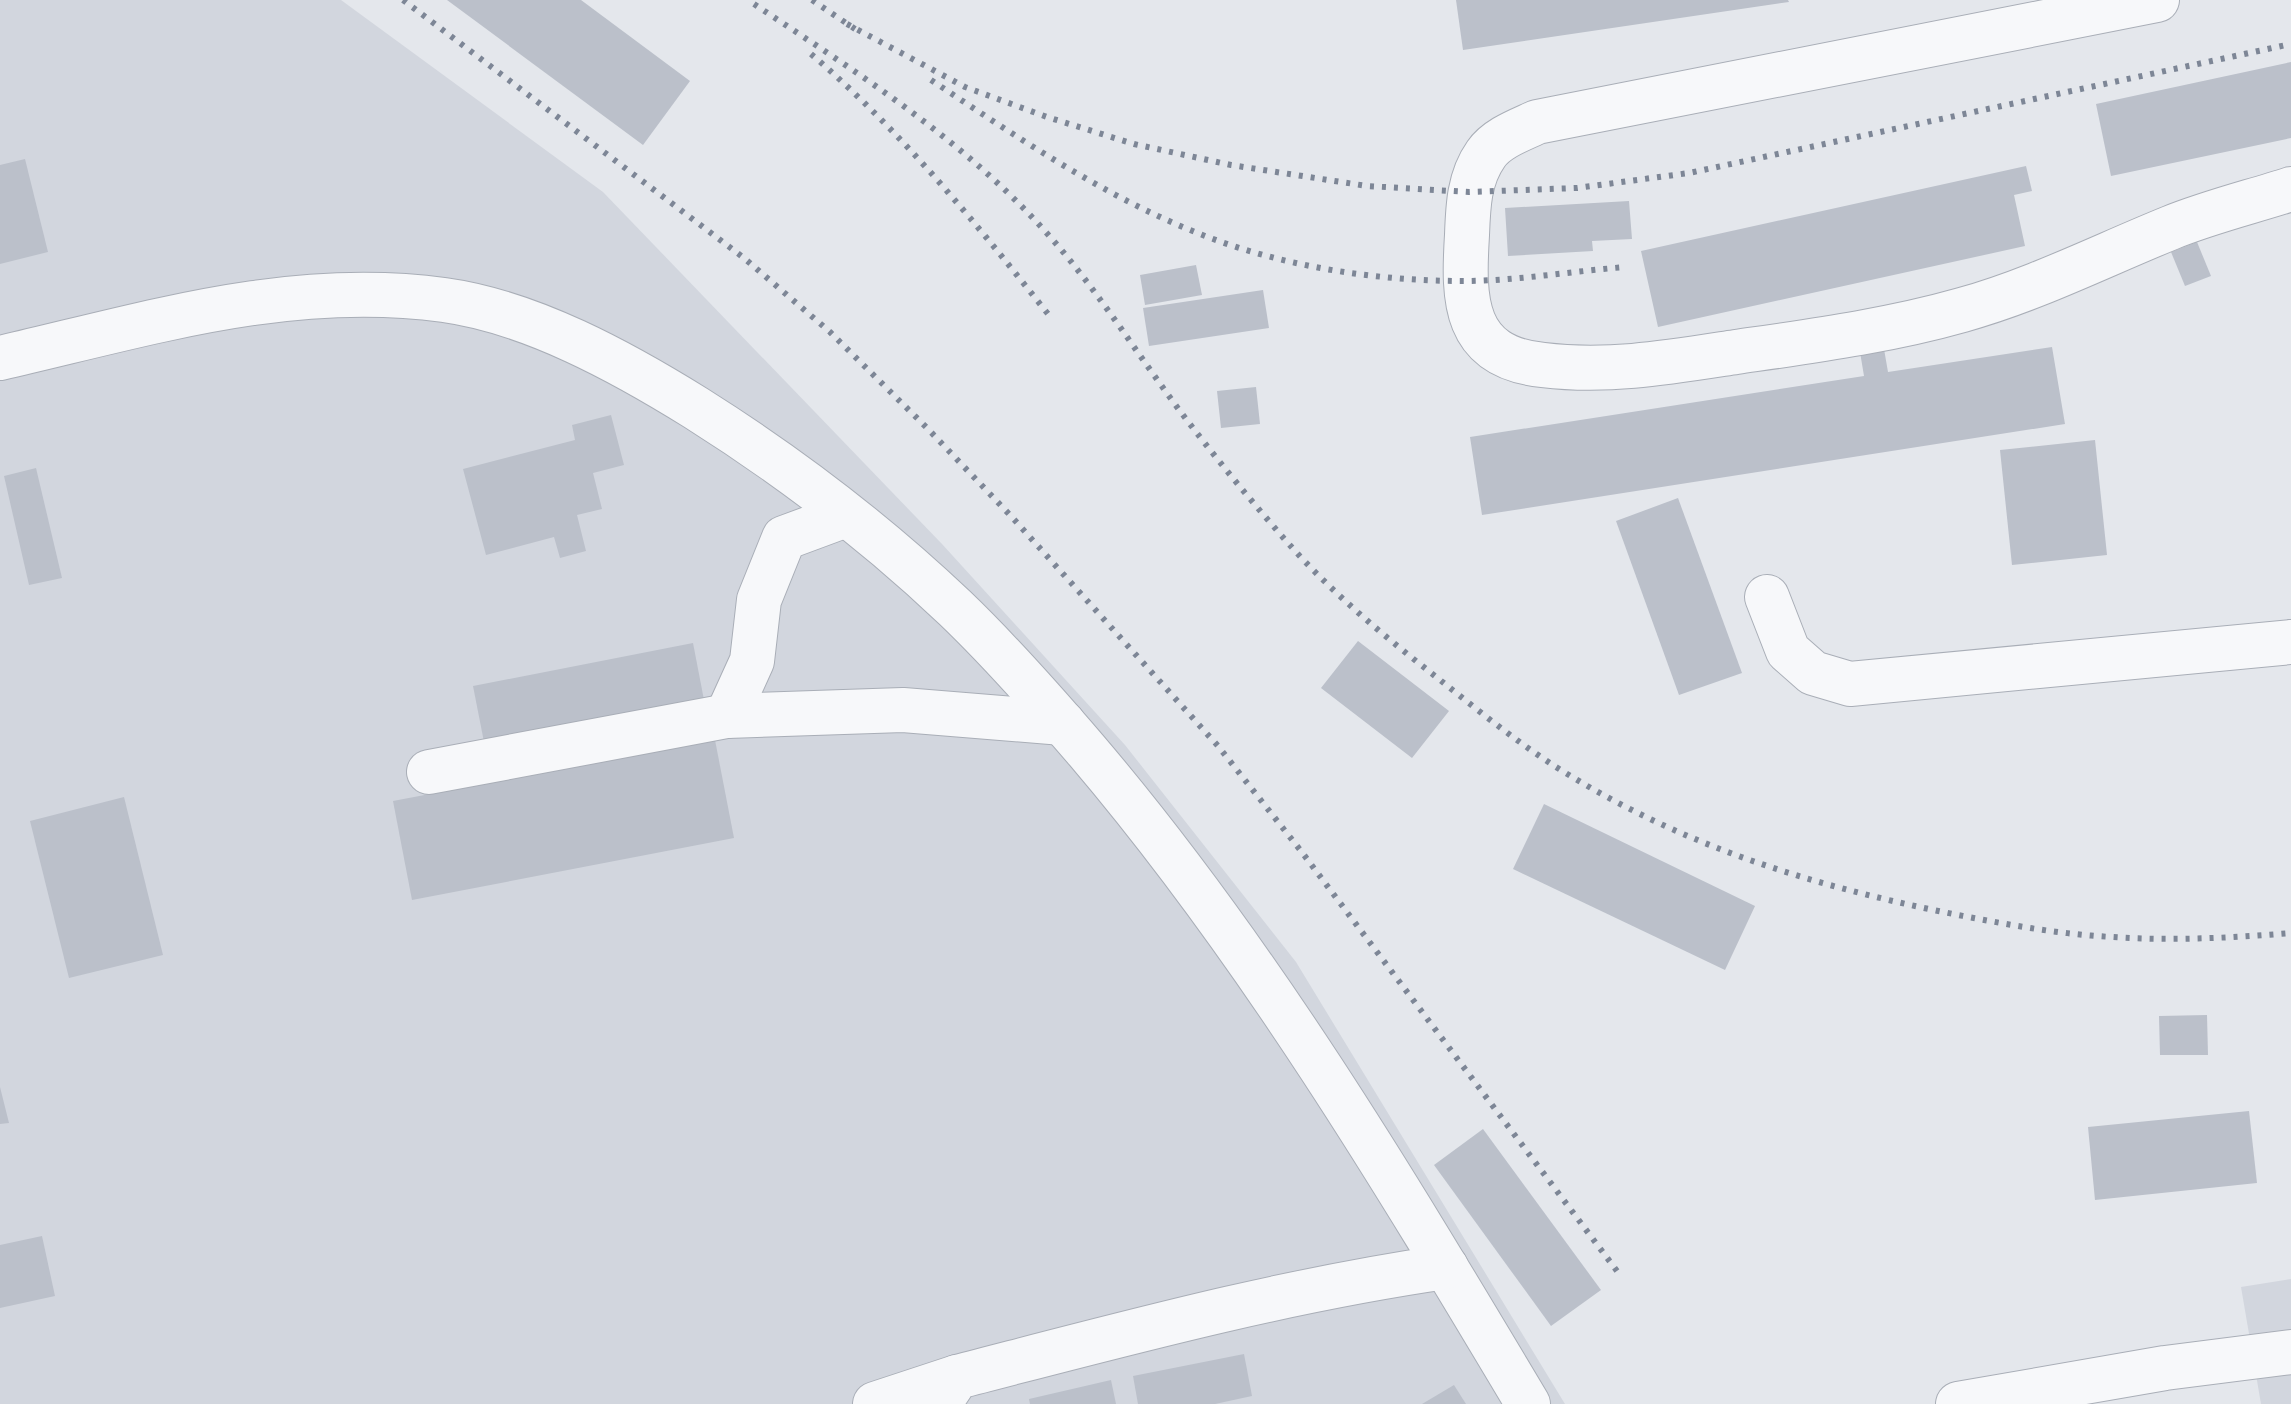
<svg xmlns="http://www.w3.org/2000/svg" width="2291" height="1404" font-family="Overpass,sans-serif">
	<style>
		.built { fill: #d2d6de }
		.building { fill: #bbc0ca }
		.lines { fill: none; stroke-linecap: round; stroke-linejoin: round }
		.minor-casing { stroke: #a9aeb7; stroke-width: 46 }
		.minor { stroke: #f7f8fa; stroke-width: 44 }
		.rail { stroke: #7d8696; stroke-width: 6; stroke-dasharray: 4 8; stroke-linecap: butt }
	</style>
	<rect width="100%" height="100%" fill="#e4e7ec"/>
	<g class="built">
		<path d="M 0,0 L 341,0 L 603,192 L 942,544 L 1125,745 L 1296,962 L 1565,1404 L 0,1404 Z"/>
		<path d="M 2291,1279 L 2291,1404 L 2261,1404 L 2241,1287 Z"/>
	</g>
	<g class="building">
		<path d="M 447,0 L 581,0 L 690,81 L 643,145 Z"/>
		<path d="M 1456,0 L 1788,0 L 1789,2 L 1463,50 Z"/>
		<path d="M 2291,62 L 2291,138 L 2111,176 L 2096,104 Z"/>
		<path d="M 25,159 L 48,252 L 0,264 L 0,165 Z"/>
		<path d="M 2026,166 L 2032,191 L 2014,195 L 2025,246 L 1658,327 L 1641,251 Z"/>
		<path d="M 1629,201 L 1632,239 L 1592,241 L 1593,251 L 1508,256 L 1505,208 Z"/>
		<path d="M 2197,242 L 2211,276 L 2185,286 L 2171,252 Z"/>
		<path d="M 1196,265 L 1202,295 L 1145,305 L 1140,275 Z"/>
		<path d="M 1263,290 L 1269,328 L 1149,346 L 1143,308 Z"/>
		<path d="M 2052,347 L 2065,424 L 1482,515 L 1470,437 L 1864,376 L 1860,352 L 1884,349 L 1888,372 Z"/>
		<path d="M 1256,387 L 1260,424 L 1221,428 L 1217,391 Z"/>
		<path d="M 611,415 L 624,465 L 593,473 L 602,509 L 577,515 L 586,551 L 560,558 L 554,537 L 486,555 L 463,469 L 575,440 L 572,425 Z"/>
		<path d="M 2095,440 L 2107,555 L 2012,565 L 2000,450 Z"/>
		<path d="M 36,468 L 62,578 L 29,585 L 4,476 Z"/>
		<path d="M 1678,498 L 1742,673 L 1679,695 L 1616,521 Z"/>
		<path d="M 1358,641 L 1449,711 L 1412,758 L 1321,688 Z"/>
		<path d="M 693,643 L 704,700 L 484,742 L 473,686 Z"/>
		<path d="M 715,740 L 734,838 L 412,900 L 393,801 Z"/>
		<path d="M 124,797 L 163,955 L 69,978 L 30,821 Z"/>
		<path d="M 1544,804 L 1755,906 L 1725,970 L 1513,869 Z"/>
		<path d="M 2207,1015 L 2208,1055 L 2160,1055 L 2159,1016 Z"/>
		<path d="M 0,1087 L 9,1123 L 0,1124 Z"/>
		<path d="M 2249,1111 L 2257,1183 L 2095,1200 L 2088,1127 Z"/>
		<path d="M 1483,1129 L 1601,1290 L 1551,1326 L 1434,1165 Z"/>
		<path d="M 42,1236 L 55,1296 L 0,1308 L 0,1245 Z"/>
		<path d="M 1244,1354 L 1252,1396 L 1215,1404 L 1138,1404 L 1133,1376 Z"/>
		<path d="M 1111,1380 L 1116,1404 L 1030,1404 L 1029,1399 Z"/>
		<path d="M 1454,1385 L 1466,1404 L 1422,1404 Z"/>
	</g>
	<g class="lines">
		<defs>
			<g id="minor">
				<path d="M 2157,0 L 1537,122 C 1520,130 1497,138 1486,154 C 1469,178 1468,206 1467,235 C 1463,300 1463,357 1543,365 C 1609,373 1671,362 1736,352 C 1812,341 1888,331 1962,310 C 2034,290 2101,256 2170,228 C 2209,212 2251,202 2291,189"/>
				<path d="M 0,358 C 148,324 290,279 444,300 C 531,312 622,362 696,408 C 788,466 876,533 955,608 C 1002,653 1045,702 1087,751 C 1258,952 1393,1178 1528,1404"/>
				<path d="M 1767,597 L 1788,651 L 1813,673 L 1850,684 L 2291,642"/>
				<path d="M 727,716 L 752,661 L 759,600 L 784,538 L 846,515"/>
				<path d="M 429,772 L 727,716 L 903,710 L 1063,723"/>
				<path d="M 875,1404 L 957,1377"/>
				<path d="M 939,1404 L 957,1377 C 1120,1335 1280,1291 1446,1267"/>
				<path d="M 1958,1404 L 2165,1368 L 2291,1352"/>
			</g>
		</defs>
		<use href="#minor" class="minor-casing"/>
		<use href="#minor" class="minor"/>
		<g class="rail">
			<path d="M 403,0 L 744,258 L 830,332 L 927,428 L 1010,515 L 1218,746 L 1301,851 L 1620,1275"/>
			<path d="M 812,0 L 855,29"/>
			<path d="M 754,4 C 856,72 961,138 1044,230 C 1095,286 1135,351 1180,411 C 1214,456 1251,501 1288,543 C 1331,592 1384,636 1435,676 C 1474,707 1514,740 1556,767 C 1678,844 1803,883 1943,912 C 1999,923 2055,934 2112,937 C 2172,941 2231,938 2291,933"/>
			<path d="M 847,24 L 965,87 L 1047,117 L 1134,144 L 1231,165 L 1367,186 L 1469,192 L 1577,188 L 1689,173 L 2291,44"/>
			<path d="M 811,54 C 901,131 975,222 1048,314"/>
			<path d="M 931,80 C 1017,137 1103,196 1200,234 C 1281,266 1375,281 1463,281 C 1516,281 1573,271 1626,267"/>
		</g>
	</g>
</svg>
